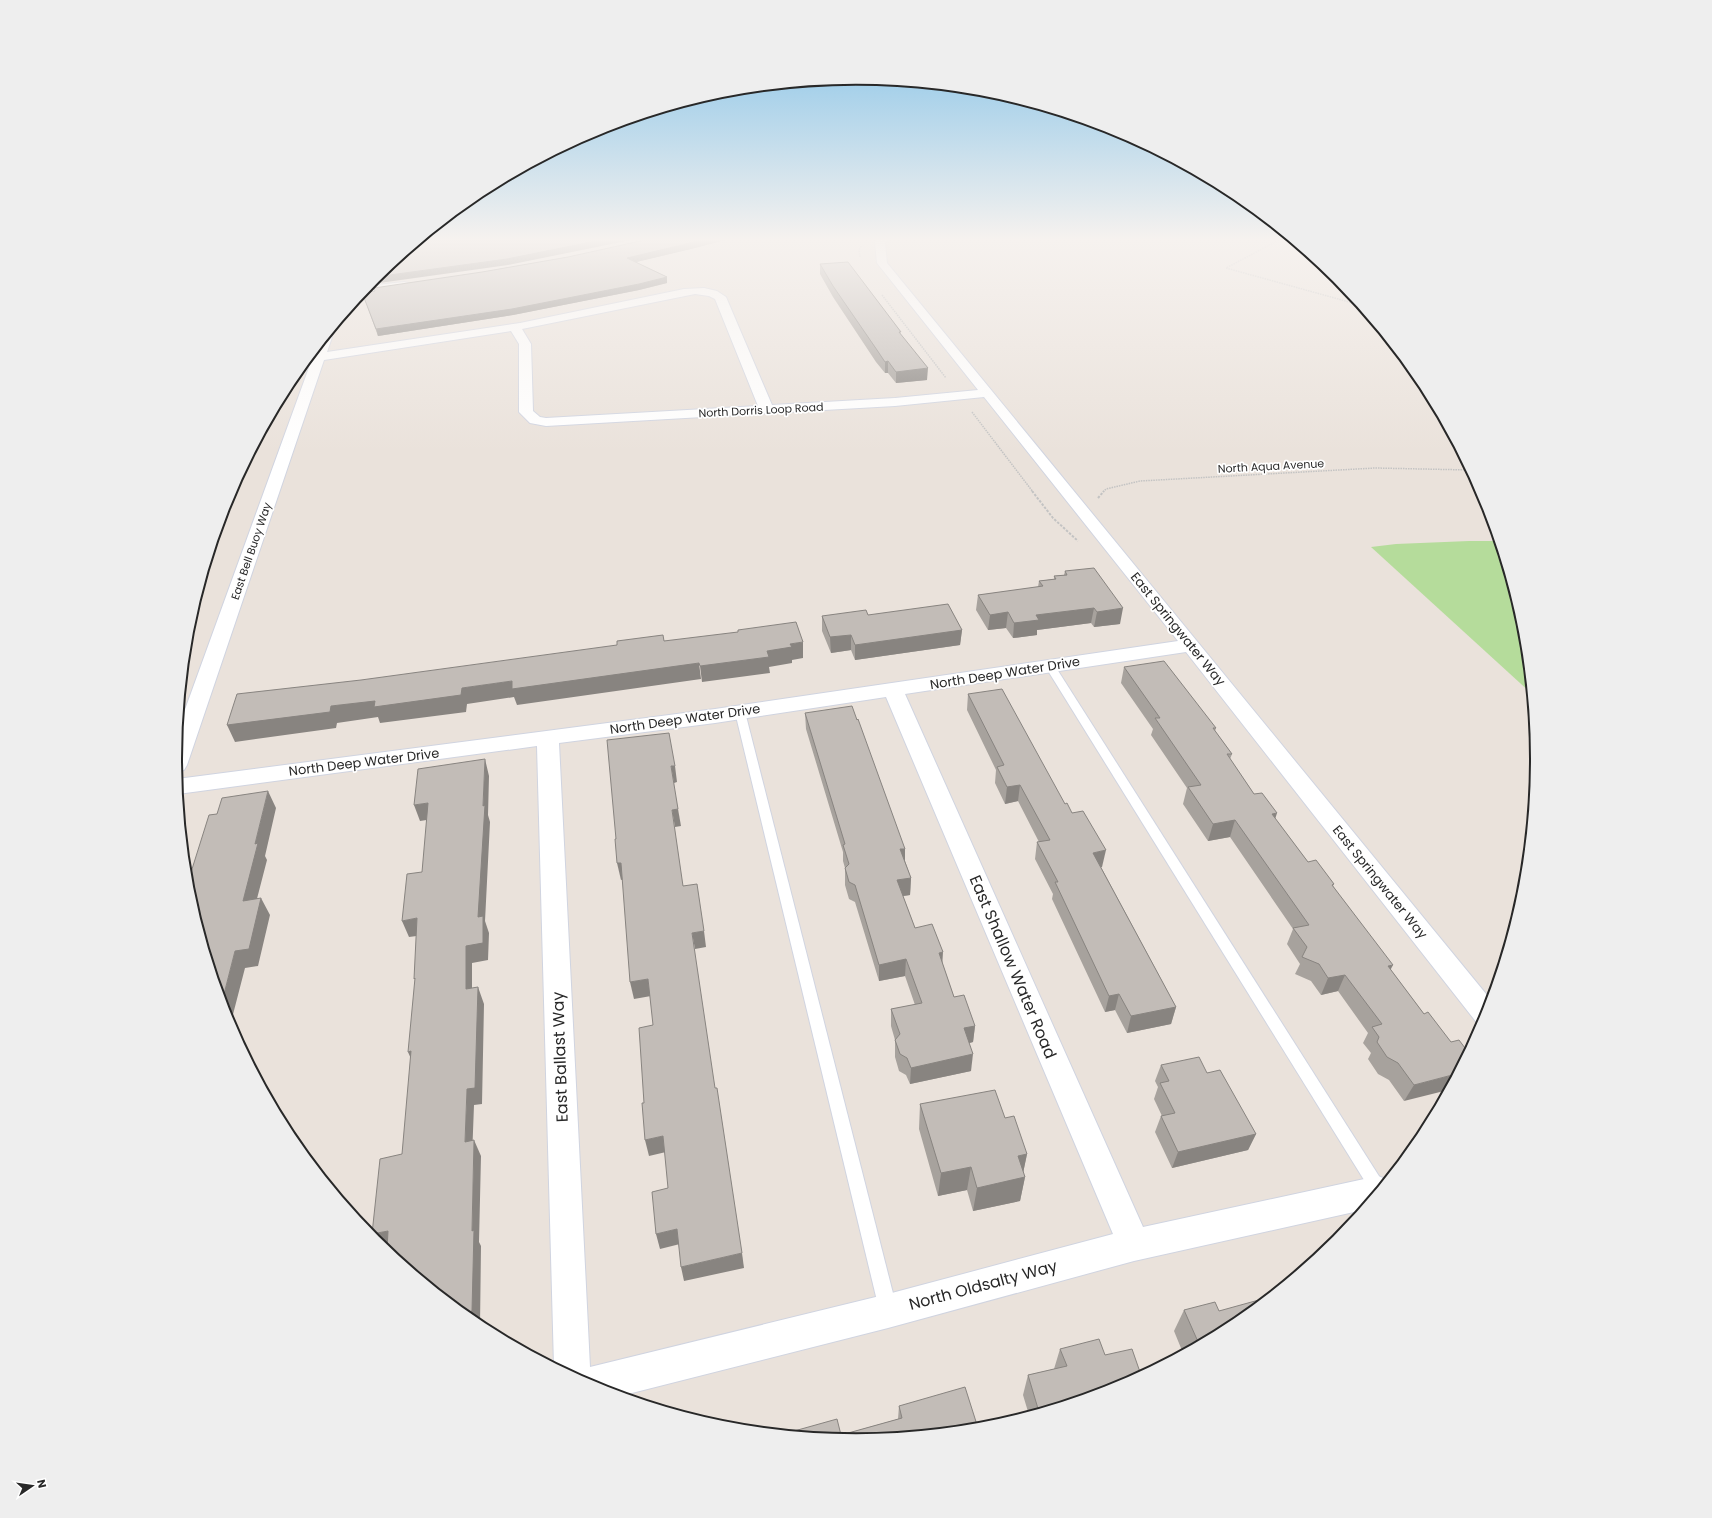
<svg xmlns="http://www.w3.org/2000/svg" width="1712" height="1518" font-family="Poppins,sans-serif">
	<style>
		.green { fill: #b5dc9b }
		.lines { fill: none; stroke-linecap: round; stroke-linejoin: round }
		.service-casing { stroke: #d0d4e0; stroke-width: 2 }
		.minor-casing { stroke: #d0d4e0; stroke-width: 2 }
		.path-far1 { stroke: #c3c3c3; stroke-width: 1.5; stroke-dasharray: 1.5 1; stroke-linecap: butt }
		.path { stroke: #c3c3c3; stroke-width: 2; stroke-dasharray: 2.5 1.5; stroke-linecap: butt }
		.service { fill: #fff; fill-rule: evenodd }
		.minor { fill: #fff; fill-rule: evenodd }
		.wall { fill: #a7a29d }
		.shaded-wall { fill: #888480 }
		.building { fill: #c2bcb7; stroke: #888480 }
		.labels { text-anchor: middle; dominant-baseline: central; stroke-width: 3.5; stroke-linejoin: round; paint-order: stroke }
		.far-street-label { font-size: 11px; fill: #282828; stroke: #fff }
		.street-label { font-size: 13px; fill: #282828; stroke: #fff }
		.near-street-label { font-size: 16px; fill: #282828; stroke: #fff }
		.rim { fill: none; stroke: #282828; stroke-width: 2 }
	</style>
	<rect width="100%" height="100%" fill="#eae2db"/>
	<path class="green" d="M 1469,541 L 1498,541 L 1524,626 L 1531,693 L 1371,547 L 1396,544 Z"/>
	<g class="lines">
		<defs>
			<g id="service">
				<path d="M 1050,663 L 1055,666 L 1384,1184 L 1374,1196 L 1045,666 Z"/>
				<path d="M 740,709 L 745,712 L 897,1309 L 894,1315 L 888,1318 L 882,1315 L 879,1309 L 735,712 Z"/>
			</g>
			<g id="minor">
				<path d="M 876,240 L 888,240 L 885,243 L 887,263 L 1491,1000 L 1482,1025 L 1477,1023 L 1186,652 L 905,694 L 1143,1227 L 1378,1176 L 1388,1180 L 1363,1210 L 1134,1261 L 888,1328 L 620,1396 L 595,1388 L 554,1366 L 537,746 L 178,794 L 177,779 L 715,709 L 1178,641 L 984,397 L 895,406 L 546,426 L 530,423 L 519,412 L 519,344 L 511,331 L 324,360 L 187,765 L 184,770 L 176,772 L 175,759 L 178,729 L 311,362 L 306,361 L 312,354 L 314,354 L 315,349 L 328,334 L 332,337 L 327,352 L 520,323 L 684,289 L 704,288 L 717,291 L 726,297 L 772,405 L 895,398 L 978,390 L 877,263 L 875,242 ZM 695,294 L 709,296 L 715,299 L 758,406 L 546,418 L 540,417 L 533,411 L 531,344 L 522,329 ZM 886,697 L 1113,1234 L 888,1294 L 590,1367 L 559,743 L 715,723 Z"/>
				<path d="M 404,282 L 408,283 L 410,285 L 408,287 L 362,293 L 367,286 Z"/>
			</g>
		</defs>
		<use href="#service" class="service-casing"/>
		<use href="#minor" class="minor-casing"/>
		<g class="path-far1">
			<path d="M 1279,240 L 1226,268 L 1360,305"/>
			<path d="M 860,257 L 859,250 L 861,246"/>
			<path d="M 882,295 L 946,378"/>
			<path d="M 972,412 L 1033,492"/>
			<path d="M 1103,492 L 1106,489 L 1140,481 L 1375,468 L 1470,470"/>
		</g>
		<g class="path">
			<path d="M 1032,491 L 1053,518 L 1078,541"/>
			<path d="M 1098,498 L 1104,491"/>
		</g>
		<use href="#service" class="service"/>
		<use href="#minor" class="minor"/>
	</g>
	<g class="wall">
		<path d="M 699,247 L 636,262 L 667,277 L 667,283 L 639,290 L 513,315 L 378,336 L 363,295 L 482,272 L 568,257 Z"/>
		<path d="M 820,264 L 901,335 L 927,380 L 896,383 L 888,373 L 885,373 L 876,362 L 833,297 L 820,274 Z"/>
		<path d="M 1065,571 L 1120,624 L 1094,627 L 1091,623 L 1037,630 L 1037,635 L 1013,638 L 1006,628 L 988,630 L 976,610 L 978,595 L 1038,587 L 1039,581 L 1054,579 L 1054,576 L 1064,575 Z"/>
		<path d="M 868,615 L 962,630 L 960,645 L 855,660 L 851,650 L 831,653 L 822,631 L 822,616 Z"/>
		<path d="M 1124,667 L 1216,728 L 1215,731 L 1232,754 L 1230,759 L 1254,794 L 1275,819 L 1308,862 L 1334,884 L 1333,886 L 1390,969 L 1424,1014 L 1451,1042 L 1404,1101 L 1389,1080 L 1378,1074 L 1368,1059 L 1371,1053 L 1363,1043 L 1368,1033 L 1338,991 L 1321,995 L 1311,981 L 1295,974 L 1300,964 L 1287,944 L 1293,929 L 1230,837 L 1208,841 L 1183,804 L 1187,788 L 1151,735 L 1153,729 L 1121,683 Z"/>
		<path d="M 968,694 L 1065,804 L 1102,867 L 1101,867 L 1176,1007 L 1171,1024 L 1127,1033 L 1115,1010 L 1105,1012 L 1052,899 L 1053,894 L 1035,859 L 1037,842 L 1039,842 L 1018,801 L 1005,804 L 995,783 L 996,770 L 967,710 Z"/>
		<path d="M 805,713 L 905,861 L 911,878 L 910,895 L 903,896 L 915,928 L 942,962 L 954,997 L 975,1026 L 973,1042 L 969,1043 L 971,1071 L 910,1084 L 906,1075 L 899,1071 L 895,1057 L 895,1040 L 891,1026 L 891,1009 L 915,1005 L 905,976 L 879,981 L 855,902 L 849,899 L 845,885 L 845,868 L 843,861 L 843,852 L 806,729 Z"/>
		<path d="M 1161,1065 L 1256,1134 L 1248,1150 L 1172,1168 L 1155,1132 L 1161,1116 L 1162,1116 L 1154,1099 L 1158,1087 L 1155,1081 Z"/>
		<path d="M 920,1104 L 1005,1118 L 1027,1154 L 1023,1173 L 1025,1177 L 1020,1201 L 973,1211 L 967,1190 L 938,1196 L 919,1129 Z"/>
		<path d="M 1184,1310 L 1219,1311 L 1234,1325 L 1183,1353 L 1174,1331 Z"/>
		<path d="M 1060,1349 L 1105,1355 L 1116,1388 L 1029,1415 L 1023,1395 L 1028,1375 L 1054,1369 Z"/>
		<path d="M 899,1406 L 978,1428 L 841,1435 L 898,1419 Z"/>
	</g>
	<g class="shaded-wall">
		<path d="M 601,240 L 631,240 L 508,265 L 372,284 L 371,282 L 375,277 Z"/>
		<path d="M 703,240 L 725,240 L 699,247 L 628,264 L 627,258 Z"/>
		<path d="M 667,277 L 667,283 L 639,290 L 513,315 L 378,336 L 376,329 Z"/>
		<path d="M 888,361 L 888,373 L 885,373 L 885,362 Z"/>
		<path d="M 928,368 L 927,380 L 896,383 L 896,372 Z"/>
		<path d="M 1094,608 L 1091,623 L 1037,630 L 1037,635 L 1013,638 L 1014,623 L 1036,615 Z"/>
		<path d="M 1123,608 L 1120,624 L 1094,627 L 1097,612 Z"/>
		<path d="M 1008,612 L 1006,628 L 988,630 L 990,615 Z"/>
		<path d="M 962,630 L 960,645 L 855,660 L 855,645 Z"/>
		<path d="M 851,635 L 851,650 L 831,653 L 830,637 Z"/>
		<path d="M 803,642 L 803,658 L 792,660 L 792,663 L 769,667 L 770,673 L 702,682 L 700,666 L 767,651 L 790,644 Z"/>
		<path d="M 699,663 L 701,679 L 517,705 L 514,697 L 467,704 L 466,712 L 380,723 L 378,717 L 337,723 L 336,728 L 235,742 L 227,725 L 331,706 L 512,681 Z"/>
		<path d="M 485,759 L 489,776 L 488,815 L 490,822 L 485,921 L 489,933 L 488,960 L 472,963 L 472,1006 L 466,989 L 466,946 L 483,806 Z"/>
		<path d="M 671,766 L 675,766 L 677,782 L 674,783 Z"/>
		<path d="M 1020,785 L 1018,801 L 1005,804 L 1007,787 Z"/>
		<path d="M 268,791 L 276,808 L 265,856 L 267,860 L 252,918 L 243,901 L 255,844 Z"/>
		<path d="M 428,803 L 433,819 L 420,821 L 414,805 Z"/>
		<path d="M 678,809 L 681,826 L 675,827 L 672,810 Z"/>
		<path d="M 1277,813 L 1272,829 L 1272,814 Z"/>
		<path d="M 1235,820 L 1230,837 L 1208,841 L 1213,824 Z"/>
		<path d="M 900,849 L 905,849 L 905,865 Z"/>
		<path d="M 1106,850 L 1102,867 L 1089,869 L 1093,853 Z"/>
		<path d="M 617,863 L 621,863 L 625,879 L 621,880 Z"/>
		<path d="M 911,878 L 910,895 L 896,897 L 897,880 Z"/>
		<path d="M 261,898 L 270,915 L 258,966 L 245,968 L 230,1026 L 227,1019 L 222,1002 L 235,951 Z"/>
		<path d="M 417,918 L 424,935 L 409,937 L 402,921 Z"/>
		<path d="M 704,931 L 706,947 L 695,949 L 692,933 Z"/>
		<path d="M 943,952 L 942,969 L 939,953 Z"/>
		<path d="M 906,959 L 905,976 L 879,981 L 879,965 Z"/>
		<path d="M 1393,965 L 1384,982 L 1388,966 Z"/>
		<path d="M 1345,975 L 1338,991 L 1321,995 L 1328,978 Z"/>
		<path d="M 648,979 L 651,996 L 634,999 L 630,982 Z"/>
		<path d="M 478,987 L 484,1004 L 482,1104 L 474,1105 L 472,1158 L 465,1142 L 467,1089 Z"/>
		<path d="M 1119,994 L 1115,1010 L 1105,1012 L 1109,996 Z"/>
		<path d="M 1176,1007 L 1171,1024 L 1127,1033 L 1131,1016 Z"/>
		<path d="M 975,1026 L 973,1042 L 962,1045 L 964,1028 Z"/>
		<path d="M 411,1051 L 415,1068 L 408,1052 Z"/>
		<path d="M 973,1054 L 971,1071 L 910,1084 L 911,1068 Z"/>
		<path d="M 1456,1074 L 1448,1090 L 1404,1101 L 1414,1085 Z"/>
		<path d="M 1256,1134 L 1248,1150 L 1172,1168 L 1178,1152 Z"/>
		<path d="M 663,1136 L 666,1152 L 649,1156 L 645,1140 Z"/>
		<path d="M 474,1140 L 481,1156 L 479,1242 L 481,1246 L 480,1326 L 479,1326 L 463,1314 L 472,1231 Z"/>
		<path d="M 1027,1154 L 1022,1178 L 1018,1156 Z"/>
		<path d="M 971,1167 L 967,1190 L 938,1196 L 941,1173 Z"/>
		<path d="M 1025,1177 L 1020,1201 L 973,1211 L 977,1188 Z"/>
		<path d="M 677,1229 L 680,1244 L 660,1249 L 656,1234 Z"/>
		<path d="M 388,1231 L 397,1246 L 385,1249 L 378,1243 L 372,1234 Z"/>
		<path d="M 742,1253 L 744,1268 L 684,1281 L 681,1267 Z"/>
	</g>
	<g class="building">
		<path d="M 420,240 L 601,240 L 507,259 L 375,277 Z"/>
		<path d="M 645,240 L 703,240 L 627,258 L 667,277 L 639,284 L 512,309 L 376,329 L 363,295 L 367,295 L 366,293 L 369,292 L 375,291 L 374,288 L 482,272 L 568,257 Z"/>
		<path d="M 848,262 L 901,332 L 899,332 L 928,368 L 896,372 L 888,361 L 885,362 L 877,350 L 833,286 L 820,264 Z"/>
		<path d="M 1094,568 L 1123,608 L 1097,612 L 1094,608 L 1036,615 L 1039,620 L 1014,623 L 1008,612 L 990,615 L 978,595 L 1043,586 L 1039,581 L 1056,579 L 1054,576 L 1067,575 L 1065,571 Z"/>
		<path d="M 948,604 L 962,630 L 855,645 L 851,635 L 830,637 L 822,616 L 866,610 L 868,615 Z"/>
		<path d="M 796,622 L 803,642 L 790,644 L 792,647 L 767,651 L 769,657 L 700,666 L 699,663 L 512,689 L 512,681 L 462,688 L 461,695 L 374,707 L 375,701 L 331,706 L 330,712 L 227,725 L 237,694 L 361,680 L 617,645 L 617,641 L 663,635 L 664,641 L 738,632 L 738,630 Z"/>
		<path d="M 1164,661 L 1216,728 L 1213,728 L 1232,754 L 1227,754 L 1254,794 L 1262,793 L 1277,813 L 1272,814 L 1308,862 L 1316,860 L 1334,884 L 1332,885 L 1393,965 L 1388,966 L 1424,1014 L 1428,1012 L 1451,1042 L 1459,1040 L 1468,1052 L 1456,1074 L 1414,1085 L 1398,1063 L 1387,1057 L 1377,1042 L 1379,1037 L 1372,1027 L 1382,1024 L 1345,975 L 1328,978 L 1319,964 L 1302,957 L 1307,947 L 1293,928 L 1309,925 L 1235,820 L 1213,824 L 1188,787 L 1201,785 L 1155,718 L 1160,718 L 1124,667 Z"/>
		<path d="M 1002,689 L 1065,804 L 1067,803 L 1072,813 L 1083,811 L 1106,850 L 1093,853 L 1176,1007 L 1131,1016 L 1119,994 L 1109,996 L 1055,882 L 1058,882 L 1037,842 L 1050,840 L 1020,785 L 1007,787 L 997,767 L 1004,765 L 968,694 Z"/>
		<path d="M 852,706 L 857,720 L 858,719 L 905,849 L 900,849 L 911,878 L 897,880 L 915,928 L 932,924 L 943,952 L 939,953 L 954,997 L 964,995 L 975,1026 L 964,1028 L 973,1054 L 911,1068 L 907,1058 L 900,1054 L 895,1040 L 900,1034 L 891,1009 L 922,1003 L 906,959 L 879,965 L 855,885 L 849,882 L 845,868 L 849,864 L 843,845 L 845,844 L 805,713 Z"/>
		<path d="M 669,733 L 675,766 L 671,766 L 678,809 L 672,810 L 683,886 L 697,884 L 704,931 L 692,933 L 715,1088 L 717,1088 L 742,1253 L 681,1267 L 677,1229 L 656,1234 L 652,1192 L 668,1188 L 663,1136 L 645,1140 L 642,1103 L 644,1103 L 639,1028 L 653,1025 L 648,979 L 630,982 L 621,863 L 617,863 L 615,839 L 616,839 L 607,740 Z"/>
		<path d="M 485,759 L 483,806 L 485,805 L 478,917 L 483,916 L 483,943 L 466,946 L 466,989 L 478,987 L 475,1088 L 467,1089 L 465,1142 L 474,1140 L 472,1231 L 474,1230 L 472,1311 L 463,1314 L 387,1250 L 388,1231 L 372,1234 L 380,1159 L 402,1154 L 411,1051 L 408,1052 L 415,978 L 414,979 L 417,918 L 402,921 L 407,874 L 422,872 L 428,803 L 414,805 L 418,769 Z"/>
		<path d="M 268,791 L 255,844 L 258,843 L 243,901 L 261,898 L 249,949 L 235,951 L 222,1002 L 188,892 L 187,885 L 209,815 L 217,814 L 222,798 Z"/>
		<path d="M 1199,1057 L 1207,1073 L 1220,1070 L 1256,1134 L 1178,1152 L 1161,1116 L 1175,1113 L 1160,1083 L 1169,1081 L 1161,1065 Z"/>
		<path d="M 995,1090 L 1005,1118 L 1014,1116 L 1027,1154 L 1018,1156 L 1025,1177 L 977,1188 L 971,1167 L 941,1173 L 920,1104 Z"/>
		<path d="M 1266,1298 L 1266,1299 L 1234,1325 L 1199,1344 L 1184,1310 L 1215,1302 L 1219,1311 Z"/>
		<path d="M 1099,1339 L 1105,1355 L 1132,1349 L 1141,1375 L 1116,1388 L 1039,1412 L 1028,1375 L 1067,1366 L 1060,1349 Z"/>
		<path d="M 965,1387 L 978,1428 L 856,1440 L 787,1433 L 837,1419 L 841,1435 L 902,1418 L 899,1406 Z"/>
	</g>
	<linearGradient id="sky" x2="0" y2="1"><stop stop-color="#7abee7"/><stop offset="0.53" stop-color="#f6f2ef"/><stop offset="1" stop-color="#f6f2ef" stop-opacity="0"/></linearGradient>
	<rect width="1712" height="452" fill="url(#sky)"/>
	<g class="labels">
		<g class="far-street-label">
			<text transform="translate(761 410) rotate(-3)">North Dorris Loop Road</text>
			<text transform="translate(1271 466) rotate(-3)">North Aqua Avenue</text>
			<text transform="translate(251 551) rotate(-71)">East Bell Buoy Way</text>
		</g>
		<g class="street-label">
			<text transform="translate(1178 629) rotate(51)">East Springwater Way</text>
			<text transform="translate(1005 673) rotate(-9)">North Deep Water Drive</text>
			<text transform="translate(685 719) rotate(-8)">North Deep Water Drive</text>
			<text transform="translate(364 762) rotate(-7)">North Deep Water Drive</text>
			<text transform="translate(1380 882) rotate(51)">East Springwater Way</text>
		</g>
		<g class="near-street-label">
			<text transform="translate(1013 967) rotate(67)">East Shallow Water Road</text>
			<text transform="translate(560 1057) rotate(-92)">East Ballast Way</text>
			<text transform="translate(983 1285) rotate(-15)">North Oldsalty Way</text>
		</g>
	</g>
	<path d="M0 0H1712V1518H0ZM182 759a674 674 0 1 1 1348 0a674 674 0 1 1-1348 0Z" fill="#eee" fill-rule="evenodd"/>
	<path class="rim" d="M182 759a674 674 0 1 1 1348 0a674 674 0 1 1-1348 0Z"/>
	<g transform="translate(32 1486) rotate(77)" stroke="#ffffff" stroke-width="3" paint-order="stroke">
	<path d="M0-3L7 15L0 10L-7 15Z" fill="#282828"/>
	<text y="-6" font-size="11" font-weight="bold" text-anchor="middle" fill="#282828">N</text>
	</g>
</svg>
